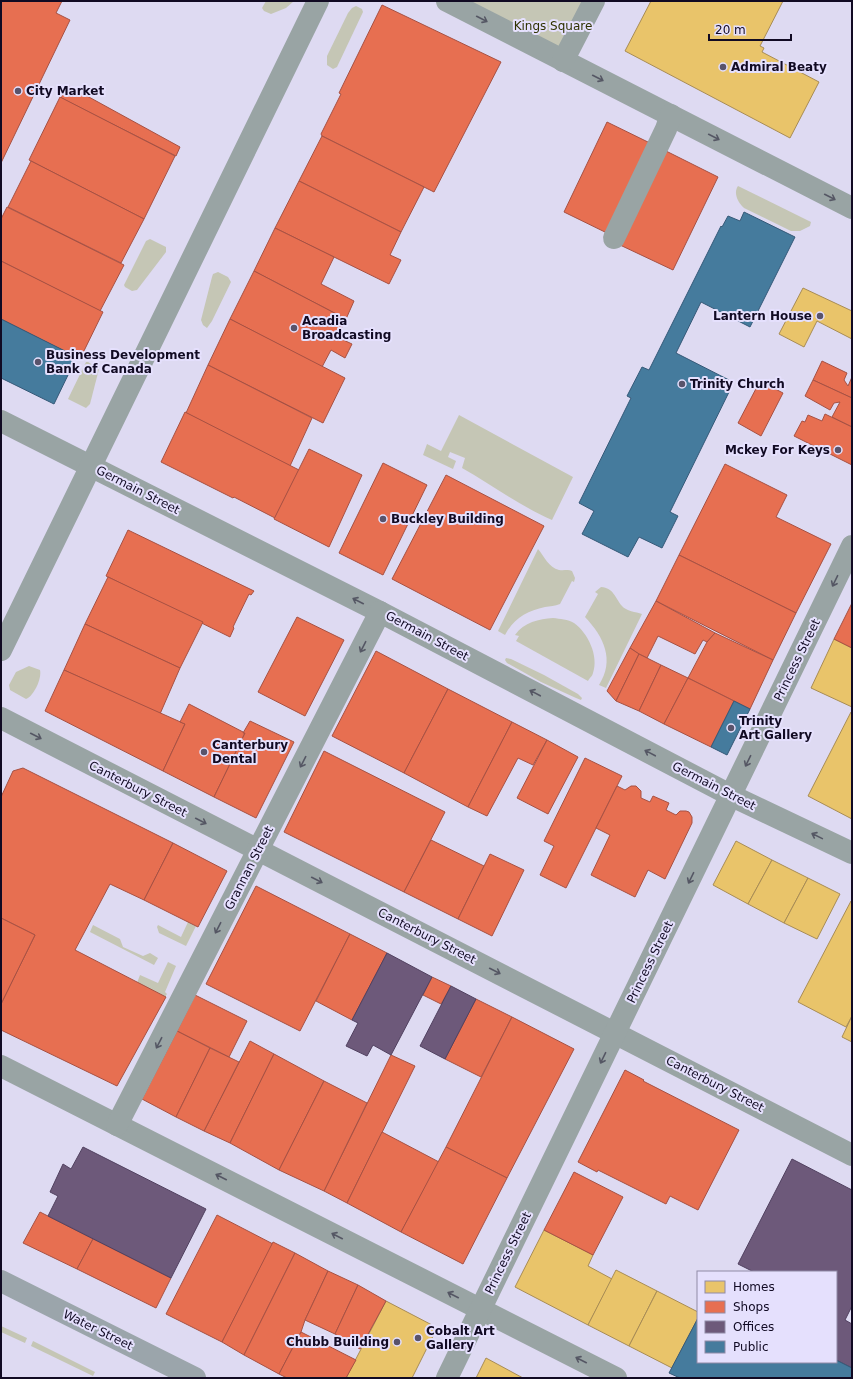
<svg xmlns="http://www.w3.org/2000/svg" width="853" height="1379" font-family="'DejaVu Sans',sans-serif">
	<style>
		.green { fill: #c5c6b5 }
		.homes { fill: #e9c46a; stroke: #a88c55 }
		.shops { fill: #e76f51; stroke: #a75143 }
		.offices { fill: #6d597a; stroke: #514160 }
		.public { fill: #457b9d; stroke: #355978 }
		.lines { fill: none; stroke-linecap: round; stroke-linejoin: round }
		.minor { stroke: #99a4a4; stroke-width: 22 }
		.major { stroke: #9ba5ab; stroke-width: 22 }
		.oneway { stroke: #555764 }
		.poi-dot { fill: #59536b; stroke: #e5e0fd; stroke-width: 1.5 }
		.labels { text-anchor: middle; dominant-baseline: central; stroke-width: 4; stroke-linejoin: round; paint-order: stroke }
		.park-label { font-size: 12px; fill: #2f3200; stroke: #e5e0fd }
		.poi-label { font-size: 12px; font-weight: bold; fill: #110a23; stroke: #e5e0fd; text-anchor: start }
		.street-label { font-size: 12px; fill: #110a23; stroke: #e5e0fd }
	</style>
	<rect width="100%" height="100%" fill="#dedaf2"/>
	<g class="green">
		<path d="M 266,1 L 294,1 L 286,8 L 271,14 L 264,11 L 262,8 Z"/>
		<path d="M 447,1 L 594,1 L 563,61 Z"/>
		<path d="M 356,6 L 362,9 L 363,12 L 337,67 L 333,69 L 327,65 L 327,56 L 348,13 L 352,8 Z"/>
		<path d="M 738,186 L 811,222 L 810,226 L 800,231 L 791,231 L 744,208 C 738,203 733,193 738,186 Z"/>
		<path d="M 150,239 L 166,247 L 166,252 L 137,290 L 132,291 L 125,287 L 124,285 L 146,241 Z"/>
		<path d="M 218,272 L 228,277 L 231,282 L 230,284 L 212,321 L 207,328 L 203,325 L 201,320 L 212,277 L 213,274 Z"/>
		<path d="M 86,362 L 88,362 L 99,369 L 90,404 L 86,408 L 68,399 Z"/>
		<path d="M 459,415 L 573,477 L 552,520 C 520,506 492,485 462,468 L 465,458 L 450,452 L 448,457 L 456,461 L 453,469 L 423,455 L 427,444 L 441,451 Z"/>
		<path d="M 538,549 C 544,556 549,568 559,570 C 564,571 568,569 572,571 L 575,578 L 574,582 L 572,581 L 560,604 C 555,606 550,606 545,607 C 527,611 514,618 505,635 L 498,631 Z"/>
		<path d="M 601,587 C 614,588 615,598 622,606 C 626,611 636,612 642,614 L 606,688 L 599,685 C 615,660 604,637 585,617 L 598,594 L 595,592 Z"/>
		<path d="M 553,618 C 560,619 568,619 574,623 C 588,633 599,656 593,673 C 592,677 590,677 588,681 L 516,641 L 519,636 L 515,635 C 524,622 539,619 553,618 Z"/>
		<path d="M 506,658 L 511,659 L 544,675 L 578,694 L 582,698 L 581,700 L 576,698 L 541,682 L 507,663 L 505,660 Z"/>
		<path d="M 29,666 L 40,670 C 42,678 34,696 26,699 L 10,690 L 9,685 L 16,672 Z"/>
		<path d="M 188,922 L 196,926 L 186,946 L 159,933 L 157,927 L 158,925 L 181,937 Z"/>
		<path d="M 93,925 L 120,939 L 123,947 L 143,956 L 150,953 L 158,958 L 154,965 L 90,932 Z"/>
		<path d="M 168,962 L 176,966 L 165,992 L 167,994 L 165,997 L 137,983 L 140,975 L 158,983 Z"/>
		<path d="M 1,1326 L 27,1338 L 25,1343 L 1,1332 Z"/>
		<path d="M 33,1341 L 95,1372 L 93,1376 L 31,1346 Z"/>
	</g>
	<g class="homes">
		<path d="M 651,1 L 783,1 L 760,46 L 764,48 L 762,52 L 819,82 L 790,138 L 625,51 Z"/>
		<path d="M 803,288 L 852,311 L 852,339 L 817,321 L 804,347 L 779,334 Z"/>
		<path d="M 834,639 L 852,648 L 852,707 L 811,688 Z"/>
		<path d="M 851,712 L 852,713 L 852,819 L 808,796 Z"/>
		<path d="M 736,841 L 772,860 L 748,904 L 713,885 Z"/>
		<path d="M 772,860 L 808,878 L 784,923 L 748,904 Z"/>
		<path d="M 808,878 L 840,894 L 817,939 L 784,923 Z"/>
		<path d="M 851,901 L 852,901 L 852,1016 L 846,1027 L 798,1002 Z"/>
		<path d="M 852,1016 L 852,1042 L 842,1037 Z"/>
		<path d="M 544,1230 L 593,1255 L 588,1266 L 612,1279 L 588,1325 L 515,1287 Z"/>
		<path d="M 616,1270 L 657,1291 L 629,1346 L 588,1325 Z"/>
		<path d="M 657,1291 L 698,1312 L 698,1318 L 672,1368 L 629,1346 Z"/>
		<path d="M 386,1301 L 432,1325 L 434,1334 L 412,1378 L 346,1378 Z"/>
		<path d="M 486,1358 L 523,1378 L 476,1378 Z"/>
	</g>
	<g class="shops">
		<path d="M 1,1 L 62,1 L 56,13 L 70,20 L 1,163 Z"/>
		<path d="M 382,5 L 501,62 L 434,192 L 322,136 L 321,134 L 341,94 L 339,93 Z"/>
		<path d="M 67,85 L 180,147 L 176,156 L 61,98 Z"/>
		<path d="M 60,97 L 175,156 L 144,219 L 29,160 Z"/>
		<path d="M 607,122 L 654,145 L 609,234 L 564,212 Z"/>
		<path d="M 322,136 L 424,187 L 401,232 L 299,181 Z"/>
		<path d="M 666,151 L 718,177 L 673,270 L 620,245 Z"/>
		<path d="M 31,161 L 144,219 L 121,263 L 8,207 Z"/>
		<path d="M 299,181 L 401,232 L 390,255 L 401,260 L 389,284 L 275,228 Z"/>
		<path d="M 7,207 L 124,265 L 100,311 L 1,261 L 1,219 Z"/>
		<path d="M 275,228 L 334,257 L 321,284 L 354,301 L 346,319 L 254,271 Z"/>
		<path d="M 1,261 L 103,312 L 80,359 L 1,319 Z"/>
		<path d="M 254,271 L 346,319 L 337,337 L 352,344 L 345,358 L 331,350 L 322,367 L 230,319 Z"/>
		<path d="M 230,319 L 345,378 L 323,423 L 208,365 Z"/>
		<path d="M 822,361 L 847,373 L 844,380 L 848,386 L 852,377 L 852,398 L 813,380 Z"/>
		<path d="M 208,365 L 312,418 L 290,466 L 186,413 Z"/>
		<path d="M 813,380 L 852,398 L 852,427 L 832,417 L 840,402 L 834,403 L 830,410 L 805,396 Z"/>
		<path d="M 760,381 L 783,393 L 761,436 L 738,423 Z"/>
		<path d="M 185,412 L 299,470 L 275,518 L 234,497 L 233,498 L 161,462 Z"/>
		<path d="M 825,414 L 852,427 L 852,465 L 794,436 L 802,421 L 805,422 L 808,415 L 822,421 Z"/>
		<path d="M 309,449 L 362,475 L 329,547 L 274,519 Z"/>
		<path d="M 383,463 L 427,485 L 383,575 L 339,553 Z"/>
		<path d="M 725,464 L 787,495 L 776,517 L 831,544 L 796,613 L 679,555 Z"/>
		<path d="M 446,475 L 544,526 L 490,630 L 392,579 Z"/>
		<path d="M 128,530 L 254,591 L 251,595 L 249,594 L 233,627 L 234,628 L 230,637 L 106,576 Z"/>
		<path d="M 679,555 L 796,613 L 773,660 L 656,601 Z"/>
		<path d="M 108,577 L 203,622 L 180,668 L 85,624 Z"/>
		<path d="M 656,601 L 715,633 L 707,642 L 703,640 L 695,654 L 658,636 L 647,658 L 639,654 L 630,648 Z"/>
		<path d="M 852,603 L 852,648 L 834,639 Z"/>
		<path d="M 297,617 L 344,640 L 305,716 L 258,692 Z"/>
		<path d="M 85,624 L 180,668 L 160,714 L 64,670 Z"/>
		<path d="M 715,633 L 773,660 L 750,709 L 688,678 L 707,642 Z"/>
		<path d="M 630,648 L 639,654 L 616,701 L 607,691 Z"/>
		<path d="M 376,651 L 448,689 L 404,773 L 332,736 Z"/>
		<path d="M 639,654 L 661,665 L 639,711 L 616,701 Z"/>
		<path d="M 661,665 L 688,678 L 664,724 L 639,711 Z"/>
		<path d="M 64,670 L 185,724 L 163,771 L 45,711 Z"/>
		<path d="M 688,678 L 734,701 L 711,747 L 664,724 Z"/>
		<path d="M 448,689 L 512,722 L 468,807 L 404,773 Z"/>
		<path d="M 189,704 L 245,733 L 214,797 L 163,771 L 185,724 L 180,722 Z"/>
		<path d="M 250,721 L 294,742 L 256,818 L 214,797 L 245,733 L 243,733 Z"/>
		<path d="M 512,722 L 547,740 L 533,765 L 518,758 L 487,816 L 468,807 Z"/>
		<path d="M 547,740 L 578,757 L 548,814 L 517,798 Z"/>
		<path d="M 324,751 L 445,812 L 404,892 L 284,832 Z"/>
		<path d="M 585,758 L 622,776 L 566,888 L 540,875 L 554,846 L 544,841 Z"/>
		<path d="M 23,768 L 173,843 L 144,900 L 110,884 L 75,950 L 166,997 L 117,1086 L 1,1030 L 1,1004 L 35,935 L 1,918 L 1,797 L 13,771 Z"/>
		<path d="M 617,786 L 625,790 L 631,786 L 636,786 L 641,791 L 641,798 L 650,802 L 653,796 L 669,803 L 666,810 L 676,815 L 680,811 L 686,811 L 689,812 L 692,817 L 692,823 L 665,879 L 648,870 L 635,897 L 591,875 L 610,835 L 596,828 Z"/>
		<path d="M 431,840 L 484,866 L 458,919 L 404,892 Z"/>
		<path d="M 173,843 L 227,871 L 198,927 L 144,900 Z"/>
		<path d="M 490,854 L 524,870 L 492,936 L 458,919 Z"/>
		<path d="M 256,886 L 350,934 L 300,1031 L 206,984 Z"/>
		<path d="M 1,918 L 35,935 L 1,1004 Z"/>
		<path d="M 350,934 L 387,953 L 352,1020 L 316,1001 Z"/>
		<path d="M 432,977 L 451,986 L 441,1004 L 423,995 Z"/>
		<path d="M 195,995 L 247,1021 L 229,1057 L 177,1031 Z"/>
		<path d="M 476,999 L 512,1017 L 481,1077 L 445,1059 Z"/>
		<path d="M 512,1017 L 574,1049 L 507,1178 L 446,1147 Z"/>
		<path d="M 177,1031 L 210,1048 L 176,1117 L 142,1099 Z"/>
		<path d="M 250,1041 L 274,1054 L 230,1143 L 204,1131 Z"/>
		<path d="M 210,1048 L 239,1062 L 204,1131 L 176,1117 Z"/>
		<path d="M 274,1054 L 324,1081 L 279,1170 L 230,1143 Z"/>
		<path d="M 391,1055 L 415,1066 L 347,1203 L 324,1191 Z"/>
		<path d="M 625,1070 L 644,1080 L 643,1081 L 739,1130 L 698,1210 L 670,1196 L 666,1204 L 598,1170 L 597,1172 L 578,1162 Z"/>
		<path d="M 324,1081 L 367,1103 L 324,1191 L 279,1170 Z"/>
		<path d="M 382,1132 L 439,1162 L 401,1232 L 347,1203 Z"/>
		<path d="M 446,1147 L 507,1178 L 463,1264 L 401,1232 Z"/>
		<path d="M 574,1172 L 623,1197 L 593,1255 L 544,1230 Z"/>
		<path d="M 40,1212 L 93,1239 L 77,1269 L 23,1243 Z"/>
		<path d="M 217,1215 L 273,1244 L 222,1342 L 166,1314 Z"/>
		<path d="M 93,1239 L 171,1278 L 156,1308 L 77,1269 Z"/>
		<path d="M 273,1242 L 295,1253 L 244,1355 L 222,1342 Z"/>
		<path d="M 295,1253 L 328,1271 L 305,1320 L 301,1332 L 279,1374 L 244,1355 Z"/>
		<path d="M 328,1271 L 358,1285 L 335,1334 L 305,1320 Z"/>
		<path d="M 358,1285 L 386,1301 L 360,1349 L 335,1334 Z"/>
		<path d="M 301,1332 L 356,1360 L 346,1378 L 287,1378 L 279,1374 Z"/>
	</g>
	<g class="offices">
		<path d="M 387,953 L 432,977 L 391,1055 L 373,1045 L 367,1056 L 346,1046 L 358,1023 L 352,1020 Z"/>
		<path d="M 451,986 L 476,999 L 445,1059 L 420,1046 Z"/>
		<path d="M 83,1147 L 206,1209 L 171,1278 L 48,1216 L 58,1196 L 50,1192 L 63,1164 L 71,1169 Z"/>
		<path d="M 792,1159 L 852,1190 L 852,1306 L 845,1320 L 852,1324 L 852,1368 L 836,1360 L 836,1272 L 754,1272 L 738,1264 Z"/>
	</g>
	<g class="public">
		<path d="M 744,212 L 795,237 L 750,327 L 701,302 L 676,353 L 729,380 L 731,388 L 670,512 L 678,516 L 662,548 L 639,537 L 628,557 L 582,534 L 594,511 L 579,503 L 631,398 L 627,396 L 642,367 L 649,370 L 721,226 L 722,227 L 728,216 L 740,221 Z"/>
		<path d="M 1,319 L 75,356 L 67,372 L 69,373 L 54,404 L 1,378 Z"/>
		<path d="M 734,701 L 750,709 L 727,755 L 711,747 Z"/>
		<path d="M 698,1318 L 698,1362 L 836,1362 L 836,1360 L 852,1368 L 852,1378 L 680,1378 L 669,1373 Z"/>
	</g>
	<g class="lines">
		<g class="minor">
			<path d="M 447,1 L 852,208"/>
			<path d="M 563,61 L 594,1"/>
			<path d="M 614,238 L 666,129 L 671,115"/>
			<path d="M 1,421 L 380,612 L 732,796 L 852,853"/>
			<path d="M 1,650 L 318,1"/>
			<path d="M 1,718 L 852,1155"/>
			<path d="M 1,1066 L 616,1378"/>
			<path d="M 117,1125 L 380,612"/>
			<path d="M 447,1378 L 852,546"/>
		</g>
		<path class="major" d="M 1,1281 L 195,1378"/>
	</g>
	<defs><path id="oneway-shaft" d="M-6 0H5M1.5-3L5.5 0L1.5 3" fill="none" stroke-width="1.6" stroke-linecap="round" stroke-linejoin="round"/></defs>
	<g class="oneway">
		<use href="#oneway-shaft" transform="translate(482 19) rotate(27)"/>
		<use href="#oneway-shaft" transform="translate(598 78) rotate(27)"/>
		<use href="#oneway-shaft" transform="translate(714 137) rotate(27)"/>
		<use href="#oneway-shaft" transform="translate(830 197) rotate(27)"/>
		<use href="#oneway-shaft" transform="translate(835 581) rotate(116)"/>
		<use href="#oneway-shaft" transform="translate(358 601) rotate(-153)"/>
		<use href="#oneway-shaft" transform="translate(363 647) rotate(117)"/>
		<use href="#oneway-shaft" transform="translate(535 693) rotate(-152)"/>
		<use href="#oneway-shaft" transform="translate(36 736) rotate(27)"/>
		<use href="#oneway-shaft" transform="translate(650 753) rotate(-152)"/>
		<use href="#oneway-shaft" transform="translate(748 761) rotate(116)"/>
		<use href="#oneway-shaft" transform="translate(303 762) rotate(117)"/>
		<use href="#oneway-shaft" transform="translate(201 821) rotate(27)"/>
		<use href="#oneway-shaft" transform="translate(817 836) rotate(-154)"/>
		<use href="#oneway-shaft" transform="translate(691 878) rotate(116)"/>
		<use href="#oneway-shaft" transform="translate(317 880) rotate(27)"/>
		<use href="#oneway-shaft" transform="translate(218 928) rotate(117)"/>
		<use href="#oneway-shaft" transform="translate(495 971) rotate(27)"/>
		<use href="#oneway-shaft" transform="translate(159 1043) rotate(117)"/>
		<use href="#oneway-shaft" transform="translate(603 1058) rotate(116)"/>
		<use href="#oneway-shaft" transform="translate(221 1177) rotate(-153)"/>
		<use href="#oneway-shaft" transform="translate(337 1236) rotate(-153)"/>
		<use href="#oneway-shaft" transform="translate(453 1295) rotate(-153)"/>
		<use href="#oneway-shaft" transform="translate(581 1360) rotate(-153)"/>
	</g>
	<g class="poi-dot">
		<circle cx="723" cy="67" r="4"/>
		<circle cx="18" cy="91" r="4"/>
		<circle cx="820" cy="316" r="4"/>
		<circle cx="294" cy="328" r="4"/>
		<circle cx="38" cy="362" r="4"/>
		<circle cx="682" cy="384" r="4"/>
		<circle cx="838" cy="450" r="4"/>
		<circle cx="383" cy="519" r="4"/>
		<circle cx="731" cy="728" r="4"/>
		<circle cx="204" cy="752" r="4"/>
		<circle cx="418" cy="1338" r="4"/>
		<circle cx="397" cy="1342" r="4"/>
	</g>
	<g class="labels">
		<g class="park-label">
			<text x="553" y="26">Kings Square</text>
		</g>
		<g class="poi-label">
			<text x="731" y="67">Admiral Beaty</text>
			<text x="26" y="91">City Market</text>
			<text x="812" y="316" text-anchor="end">Lantern House</text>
			<text x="302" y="321">Acadia<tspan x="302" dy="14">Broadcasting</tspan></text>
			<text x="46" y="355">Business Development<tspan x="46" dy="14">Bank of Canada</tspan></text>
			<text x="690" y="384">Trinity Church</text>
			<text x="830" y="450" text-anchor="end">Mckey For Keys</text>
			<text x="391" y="519">Buckley Building</text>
			<text x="739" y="721">Trinity<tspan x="739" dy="14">Art Gallery</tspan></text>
			<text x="212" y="745">Canterbury<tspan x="212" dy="14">Dental</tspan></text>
			<text x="426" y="1331">Cobalt Art<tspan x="426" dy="14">Gallery</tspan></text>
			<text x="389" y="1342" text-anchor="end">Chubb Building</text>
		</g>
		<g class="street-label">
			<text transform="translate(138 490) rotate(27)">Germain Street</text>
			<text transform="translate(427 636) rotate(28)">Germain Street</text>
			<text transform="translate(797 660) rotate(-64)">Princess Street</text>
			<text transform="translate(714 786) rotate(27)">Germain Street</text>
			<text transform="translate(138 789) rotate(27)">Canterbury Street</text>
			<text transform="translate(249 868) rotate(-63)">Grannan Street</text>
			<text transform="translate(427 936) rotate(27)">Canterbury Street</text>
			<text transform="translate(650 962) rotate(-64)">Princess Street</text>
			<text transform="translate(715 1084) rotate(27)">Canterbury Street</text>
			<text transform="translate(508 1253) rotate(-64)">Princess Street</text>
			<text transform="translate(98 1330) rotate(26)">Water Street</text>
		</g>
	</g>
	<rect width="853" height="1379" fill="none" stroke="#110a23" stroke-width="4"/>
	<rect x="697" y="1271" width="140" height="92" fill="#e5e0fd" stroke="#908aa6"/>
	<rect x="705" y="1281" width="20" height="12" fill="#e9c46a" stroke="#908aa6"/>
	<text x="733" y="1291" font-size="12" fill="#110a23">Homes</text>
	<rect x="705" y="1301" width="20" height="12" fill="#e76f51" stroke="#908aa6"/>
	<text x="733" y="1311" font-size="12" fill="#110a23">Shops</text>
	<rect x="705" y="1321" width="20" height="12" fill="#6d597a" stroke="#908aa6"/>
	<text x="733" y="1331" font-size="12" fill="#110a23">Offices</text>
	<rect x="705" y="1341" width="20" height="12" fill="#457b9d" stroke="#908aa6"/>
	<text x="733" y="1351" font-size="12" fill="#110a23">Public</text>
	<path d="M709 34v6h82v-6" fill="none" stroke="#110a23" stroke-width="2"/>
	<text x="715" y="34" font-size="12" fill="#110a23" stroke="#e5e0fd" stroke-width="3" paint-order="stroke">20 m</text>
</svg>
